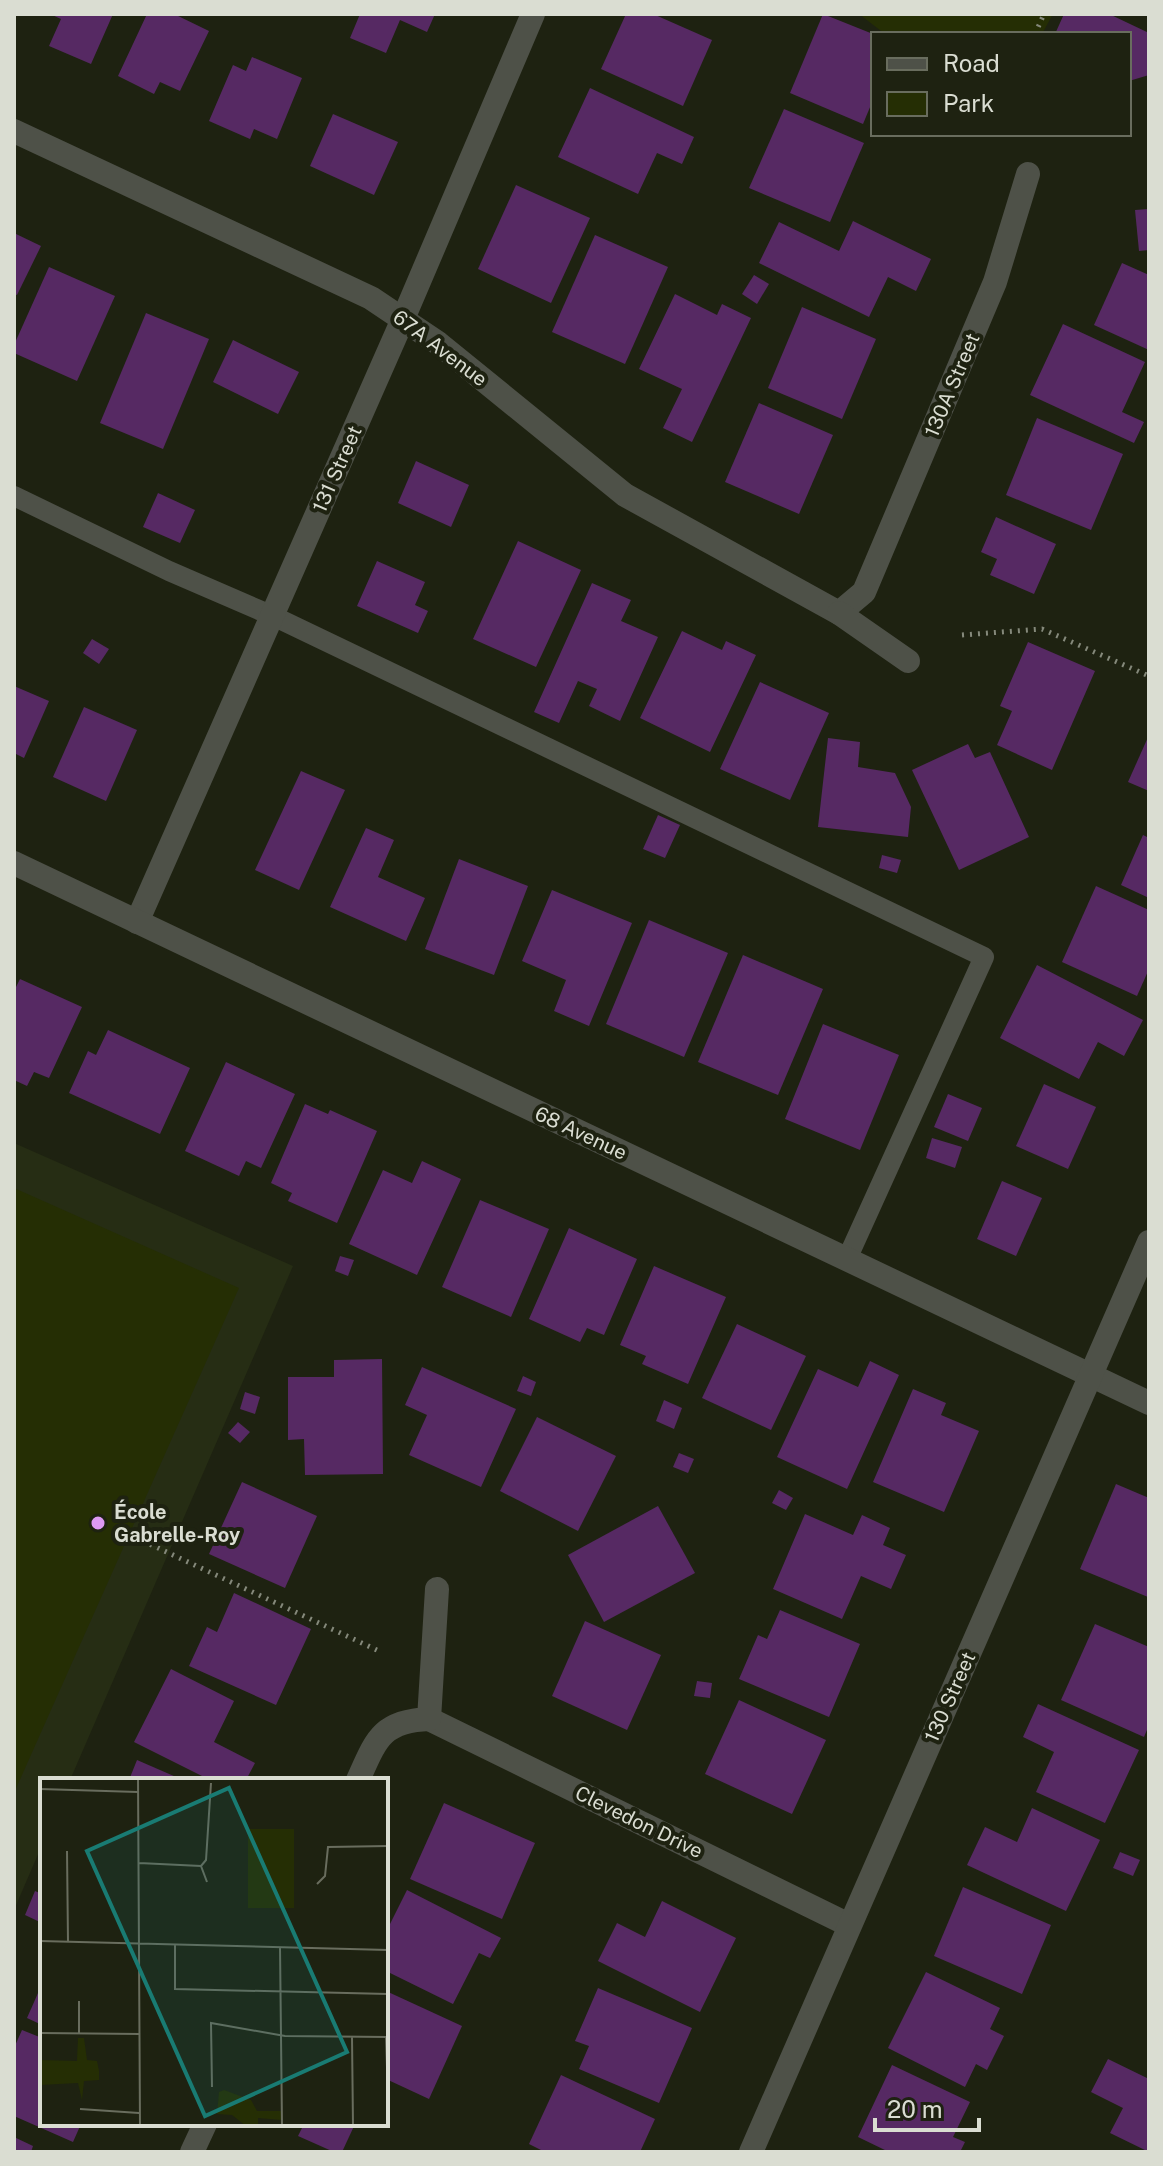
<svg xmlns="http://www.w3.org/2000/svg" width="1163" height="2166" font-family="'Public Sans',sans-serif">
	<style>
		.built { fill: #262d14 }
		.green { fill: #252e04 }
		.building { fill: #562963 }
		.lines { fill: none; stroke-linecap: round; stroke-linejoin: round }
		.path { stroke: #85897b; stroke-width: 5; stroke-dasharray: 2 6; stroke-linecap: butt }
		.service { stroke: #4e5148; stroke-width: 20 }
		.minor { stroke: #4e5148; stroke-width: 24 }
		.tertiary { stroke: #4e5148; stroke-width: 24 }
		.poi-dot { fill: #dd99f3; stroke: #1e2211; stroke-width: 3 }
		.labels { text-anchor: middle; dominant-baseline: central; stroke-width: 8; stroke-linejoin: round; paint-order: stroke }
		.street-label { font-size: 20px; fill: #daddd2; stroke: #1e2211 }
		.poi-label { font-size: 20px; font-weight: bold; fill: #daddd2; stroke: #1e2211; text-anchor: start }
		.inset-road { fill: none; stroke: #696d5e; stroke-width: 2 }
		.view { fill: #197b73; fill-opacity: 0.15; stroke: #197b73; stroke-width: 4 }
		.inset-edge { fill: none; stroke: #daddd2; stroke-width: 4 }
	</style>
	<rect width="100%" height="100%" fill="#1e2211"/>
	<path class="built" d="M 14,1143 L 293,1266 L 70,1780 L 42,1780 L 42,1845 L 14,1910 Z"/>
	<g class="green">
		<path d="M 859,14 L 1053,14 L 1042,34 L 885,34 Z"/>
		<path d="M 14,1188 L 239,1288 L 14,1793 Z"/>
	</g>
	<g class="building">
		<path d="M 50,14 L 113,14 L 91,64 L 49,46 L 61,19 Z"/>
		<path d="M 147,14 L 174,14 L 209,31 L 180,91 L 160,82 L 154,94 L 118,76 Z"/>
		<path d="M 360,14 L 435,14 L 427,32 L 400,20 L 386,53 L 350,38 Z"/>
		<path d="M 626,14 L 653,14 L 712,40 L 683,106 L 601,69 Z"/>
		<path d="M 823,14 L 873,34 L 873,100 L 863,124 L 790,93 Z"/>
		<path d="M 1064,14 L 1109,14 L 1149,33 L 1149,75 L 1129,81 L 1129,34 L 1055,34 Z"/>
		<path d="M 252,57 L 302,78 L 277,139 L 254,129 L 250,139 L 209,121 L 233,65 L 246,71 Z"/>
		<path d="M 590,88 L 694,137 L 682,164 L 657,153 L 638,194 L 558,157 Z"/>
		<path d="M 784,109 L 864,143 L 830,222 L 749,188 Z"/>
		<path d="M 333,114 L 398,142 L 374,195 L 310,166 Z"/>
		<path d="M 516,185 L 590,218 L 551,303 L 478,269 Z"/>
		<path d="M 1149,209 L 1149,250 L 1139,251 L 1135,210 Z"/>
		<path d="M 853,221 L 931,259 L 916,291 L 888,277 L 869,317 L 759,263 L 779,222 L 839,251 Z"/>
		<path d="M 14,233 L 41,246 L 17,295 L 14,294 Z"/>
		<path d="M 595,235 L 668,267 L 625,364 L 552,332 Z"/>
		<path d="M 1122,263 L 1149,275 L 1149,350 L 1094,325 Z"/>
		<path d="M 49,267 L 115,296 L 77,381 L 14,353 L 14,345 Z"/>
		<path d="M 754,275 L 769,284 L 757,304 L 742,294 Z"/>
		<path d="M 675,294 L 717,315 L 722,304 L 751,318 L 692,442 L 663,428 L 682,389 L 639,369 Z"/>
		<path d="M 802,307 L 876,339 L 842,419 L 768,388 Z"/>
		<path d="M 146,313 L 209,339 L 163,449 L 100,423 Z"/>
		<path d="M 1063,324 L 1145,362 L 1122,412 L 1144,422 L 1134,443 L 1030,395 Z"/>
		<path d="M 233,340 L 299,372 L 278,414 L 213,382 Z"/>
		<path d="M 759,403 L 833,435 L 799,514 L 725,482 Z"/>
		<path d="M 1037,418 L 1123,454 L 1091,530 L 1006,495 Z"/>
		<path d="M 416,461 L 469,485 L 451,527 L 398,503 Z"/>
		<path d="M 158,493 L 195,510 L 180,543 L 143,527 Z"/>
		<path d="M 996,517 L 1056,544 L 1034,594 L 990,575 L 997,559 L 981,552 Z"/>
		<path d="M 518,541 L 581,570 L 536,667 L 473,639 Z"/>
		<path d="M 377,561 L 425,582 L 415,605 L 428,611 L 418,633 L 357,606 Z"/>
		<path d="M 592,583 L 631,600 L 621,621 L 658,637 L 620,721 L 589,706 L 597,689 L 578,681 L 559,723 L 534,712 Z"/>
		<path d="M 682,631 L 722,650 L 726,641 L 756,655 L 710,752 L 640,718 Z"/>
		<path d="M 92,639 L 109,649 L 99,664 L 83,653 Z"/>
		<path d="M 1028,642 L 1095,671 L 1052,770 L 997,745 L 1012,711 L 1000,706 Z"/>
		<path d="M 760,682 L 829,713 L 790,800 L 720,769 Z"/>
		<path d="M 14,686 L 49,701 L 24,758 L 14,753 Z"/>
		<path d="M 84,707 L 137,730 L 106,801 L 53,777 Z"/>
		<path d="M 1149,735 L 1149,791 L 1128,782 Z"/>
		<path d="M 828,738 L 860,742 L 858,767 L 895,773 L 911,807 L 908,837 L 818,827 Z"/>
		<path d="M 968,744 L 975,758 L 990,752 L 1029,837 L 959,870 L 912,770 Z"/>
		<path d="M 301,771 L 345,790 L 299,890 L 255,870 Z"/>
		<path d="M 658,815 L 680,825 L 665,858 L 643,849 Z"/>
		<path d="M 366,828 L 394,840 L 378,877 L 425,898 L 406,941 L 330,907 Z"/>
		<path d="M 1143,835 L 1149,838 L 1149,898 L 1121,885 Z"/>
		<path d="M 882,855 L 901,860 L 897,873 L 879,868 Z"/>
		<path d="M 459,859 L 528,886 L 494,975 L 425,949 Z"/>
		<path d="M 1096,886 L 1149,910 L 1149,969 L 1137,996 L 1062,962 Z"/>
		<path d="M 552,890 L 632,923 L 589,1026 L 554,1011 L 566,980 L 522,961 Z"/>
		<path d="M 649,920 L 728,953 L 684,1057 L 606,1024 Z"/>
		<path d="M 743,955 L 823,989 L 778,1095 L 698,1062 Z"/>
		<path d="M 1037,965 L 1143,1020 L 1124,1056 L 1098,1042 L 1079,1079 L 1000,1038 Z"/>
		<path d="M 20,979 L 82,1007 L 49,1078 L 34,1072 L 27,1086 L 14,1080 L 14,991 Z"/>
		<path d="M 823,1024 L 899,1055 L 860,1150 L 785,1119 Z"/>
		<path d="M 108,1030 L 190,1068 L 160,1134 L 69,1093 L 88,1051 L 96,1055 Z"/>
		<path d="M 226,1062 L 295,1094 L 261,1168 L 246,1161 L 239,1176 L 185,1151 Z"/>
		<path d="M 1044,1084 L 1096,1107 L 1068,1169 L 1016,1146 Z"/>
		<path d="M 948,1094 L 982,1108 L 968,1141 L 934,1127 Z"/>
		<path d="M 305,1104 L 328,1114 L 330,1110 L 377,1131 L 337,1223 L 288,1201 L 292,1193 L 271,1183 Z"/>
		<path d="M 932,1138 L 962,1147 L 955,1168 L 926,1158 Z"/>
		<path d="M 422,1161 L 461,1179 L 417,1275 L 349,1244 L 383,1170 L 412,1183 Z"/>
		<path d="M 1002,1181 L 1042,1198 L 1016,1256 L 977,1239 Z"/>
		<path d="M 480,1200 L 549,1229 L 511,1317 L 442,1287 Z"/>
		<path d="M 569,1228 L 637,1259 L 604,1335 L 587,1328 L 580,1342 L 529,1319 Z"/>
		<path d="M 340,1256 L 354,1260 L 348,1276 L 335,1271 Z"/>
		<path d="M 654,1266 L 726,1297 L 688,1384 L 642,1364 L 646,1356 L 620,1345 Z"/>
		<path d="M 737,1324 L 806,1356 L 771,1430 L 702,1398 Z"/>
		<path d="M 382,1359 L 383,1474 L 305,1475 L 304,1439 L 288,1440 L 288,1377 L 334,1377 L 334,1360 Z"/>
		<path d="M 870,1361 L 899,1375 L 847,1489 L 777,1457 L 818,1369 L 858,1387 Z"/>
		<path d="M 422,1367 L 516,1409 L 481,1487 L 409,1455 L 427,1415 L 405,1405 Z"/>
		<path d="M 523,1376 L 536,1382 L 531,1396 L 517,1391 Z"/>
		<path d="M 913,1389 L 946,1403 L 941,1415 L 979,1431 L 944,1512 L 873,1482 Z"/>
		<path d="M 245,1392 L 260,1397 L 255,1414 L 240,1409 Z"/>
		<path d="M 664,1400 L 682,1408 L 674,1429 L 656,1421 Z"/>
		<path d="M 537,1417 L 616,1456 L 578,1531 L 500,1491 Z"/>
		<path d="M 238,1422 L 250,1432 L 240,1443 L 228,1433 Z"/>
		<path d="M 679,1453 L 694,1459 L 688,1473 L 673,1467 Z"/>
		<path d="M 242,1482 L 317,1516 L 285,1588 L 209,1554 Z"/>
		<path d="M 1116,1484 L 1149,1498 L 1148,1597 L 1080,1569 Z"/>
		<path d="M 779,1490 L 793,1498 L 786,1510 L 772,1503 Z"/>
		<path d="M 658,1506 L 695,1573 L 604,1622 L 568,1555 Z"/>
		<path d="M 805,1514 L 853,1535 L 862,1515 L 890,1528 L 883,1545 L 906,1555 L 891,1589 L 861,1576 L 842,1619 L 773,1589 Z"/>
		<path d="M 234,1593 L 311,1629 L 276,1705 L 189,1666 L 207,1627 L 217,1632 Z"/>
		<path d="M 780,1610 L 860,1644 L 829,1717 L 739,1679 L 758,1635 L 767,1639 Z"/>
		<path d="M 585,1621 L 661,1655 L 627,1730 L 552,1696 Z"/>
		<path d="M 1095,1624 L 1149,1647 L 1149,1725 L 1144,1737 L 1061,1700 Z"/>
		<path d="M 171,1669 L 234,1701 L 214,1742 L 255,1763 L 246,1780 L 210,1780 L 134,1742 Z"/>
		<path d="M 697,1681 L 712,1683 L 710,1698 L 694,1696 Z"/>
		<path d="M 739,1700 L 826,1740 L 792,1814 L 705,1774 Z"/>
		<path d="M 1038,1704 L 1139,1750 L 1105,1823 L 1036,1792 L 1054,1752 L 1023,1737 Z"/>
		<path d="M 137,1760 L 183,1780 L 129,1780 Z"/>
		<path d="M 444,1803 L 535,1843 L 502,1919 L 410,1879 Z"/>
		<path d="M 1032,1808 L 1100,1840 L 1066,1911 L 967,1865 L 985,1827 L 1017,1842 Z"/>
		<path d="M 1120,1852 L 1140,1860 L 1133,1876 L 1113,1868 Z"/>
		<path d="M 963,1887 L 1051,1925 L 1022,1994 L 934,1956 Z"/>
		<path d="M 407,1890 L 501,1938 L 490,1958 L 479,1953 L 453,2004 L 386,1971 L 386,1932 Z"/>
		<path d="M 35,1891 L 42,1894 L 42,1923 L 25,1915 Z"/>
		<path d="M 662,1901 L 736,1938 L 700,2012 L 598,1961 L 617,1923 L 645,1937 Z"/>
		<path d="M 926,1972 L 1000,2008 L 990,2029 L 1004,2036 L 987,2070 L 976,2064 L 965,2087 L 888,2048 Z"/>
		<path d="M 42,1984 L 42,2025 L 27,2018 Z"/>
		<path d="M 598,1988 L 692,2028 L 659,2103 L 579,2069 L 589,2046 L 575,2041 Z"/>
		<path d="M 386,1991 L 462,2026 L 429,2099 L 386,2079 Z"/>
		<path d="M 22,2030 L 42,2038 L 42,2124 L 81,2124 L 73,2142 L 14,2116 L 14,2048 Z"/>
		<path d="M 1108,2059 L 1149,2079 L 1149,2152 L 1110,2133 L 1123,2108 L 1091,2092 Z"/>
		<path d="M 892,2065 L 970,2102 L 953,2137 L 965,2142 L 960,2152 L 889,2152 L 858,2137 Z"/>
		<path d="M 561,2075 L 655,2119 L 640,2152 L 545,2152 L 529,2144 Z"/>
		<path d="M 304,2124 L 355,2124 L 342,2152 L 334,2152 L 298,2136 Z"/>
		<path d="M 14,2137 L 33,2146 L 31,2152 L 14,2152 Z"/>
	</g>
	<g class="lines">
		<g class="path">
			<path d="M 1035,34 L 1044,14"/>
			<path d="M 962,635 L 1042,629 L 1149,676"/>
			<path d="M 143,1541 L 379,1651"/>
		</g>
		<path class="service" d="M 14,496 L 169,571 L 273,616 L 984,957 L 847,1259"/>
		<g class="minor">
			<path d="M 14,131 L 371,298 L 438,343 L 625,495 L 839,613 L 864,592 L 995,282 L 1028,174"/>
			<path d="M 839,613 L 908,661"/>
			<path d="M 137,922 L 403,319 L 533,14"/>
			<path d="M 429,1719 L 849,1925"/>
			<path d="M 358,1780 C 376,1740 381,1721 429,1719 L 437,1589"/>
			<path d="M 192,2152 L 205,2124"/>
		</g>
		<g class="tertiary">
			<path d="M 14,863 L 1149,1403"/>
			<path d="M 751,2152 L 1149,1242"/>
		</g>
	</g>
	<circle class="poi-dot" cx="98" cy="1523" r="8"/>
	<g class="labels">
		<g class="street-label">
			<text transform="translate(440 348) rotate(37)">67A Avenue</text>
			<text transform="translate(952 385) rotate(-67)">130A Street</text>
			<text transform="translate(337 469) rotate(-66)">131 Street</text>
			<text transform="translate(581 1133) rotate(25)">68 Avenue</text>
			<text transform="translate(950 1697) rotate(-66)">130 Street</text>
			<text transform="translate(639 1822) rotate(26)">Clevedon Drive</text>
		</g>
		<g class="poi-label">
			<text x="114" y="1512">École<tspan x="114" dy="23">Gabrelle-Roy</tspan></text>
		</g>
	</g>
	<g transform="translate(40 1778)">
		<rect width="348" height="348" fill="#1e2211"/>
		<path d="M 208,51 L 254,51 L 254,130 L 208,130 ZM 38,260 L 44,260 L 47,282 L 57,283 L 59,293 L 59,302 L 44,303 L 42,322 L 38,305 L 0,307 L 0,282 L 37,283 ZM 184,312 L 211,322 L 217,333 L 241,333 L 242,342 L 218,340 L 218,348 L 206,348 L 192,337 L 177,336 L 179,314 Z" fill="#252e04"/>
		<path class="inset-road" d="M 98,0 L 100,348M 0,11 L 98,14M 27,73 L 28,164M 99,85 L 161,88M 167,104 L 161,88 L 166,82 L 171,5M 277,106 L 285,98 L 288,69 L 348,68M 0,163 L 348,172M 135,167 L 135,211 L 348,216M 240,169 L 242,348M 39,223 L 39,255M 0,255 L 100,256M 312,259 L 313,348M 346,259 L 348,320M 172,309 L 171,245 L 245,258 L 348,259M 40,331 L 99,335"/>
		<path class="view" d="M 189,10 L 307,274 L 165,338 L 47,73 Z"/>
		<rect width="348" height="348" class="inset-edge"/>
	</g>
	<rect width="1163" height="2166" fill="none" stroke="#daddd2" stroke-width="32"/>
	<rect x="871" y="32" width="260" height="104" fill="#1e2211" stroke="#696d5e" stroke-width="2"/>
	<rect x="887" y="58" width="40" height="12" fill="#4e5148" stroke="#696d5e" stroke-width="2"/>
	<text x="943" y="72" font-size="24" fill="#daddd2">Road</text>
	<rect x="887" y="92" width="40" height="24" fill="#252e04" stroke="#696d5e" stroke-width="2"/>
	<text x="943" y="112" font-size="24" fill="#daddd2">Park</text>
	<path d="M875 2118v12h104v-12" fill="none" stroke="#daddd2" stroke-width="4"/>
	<text x="887" y="2118" font-size="24" fill="#daddd2" stroke="#1e2211" stroke-width="6" paint-order="stroke">20 m</text>
</svg>
